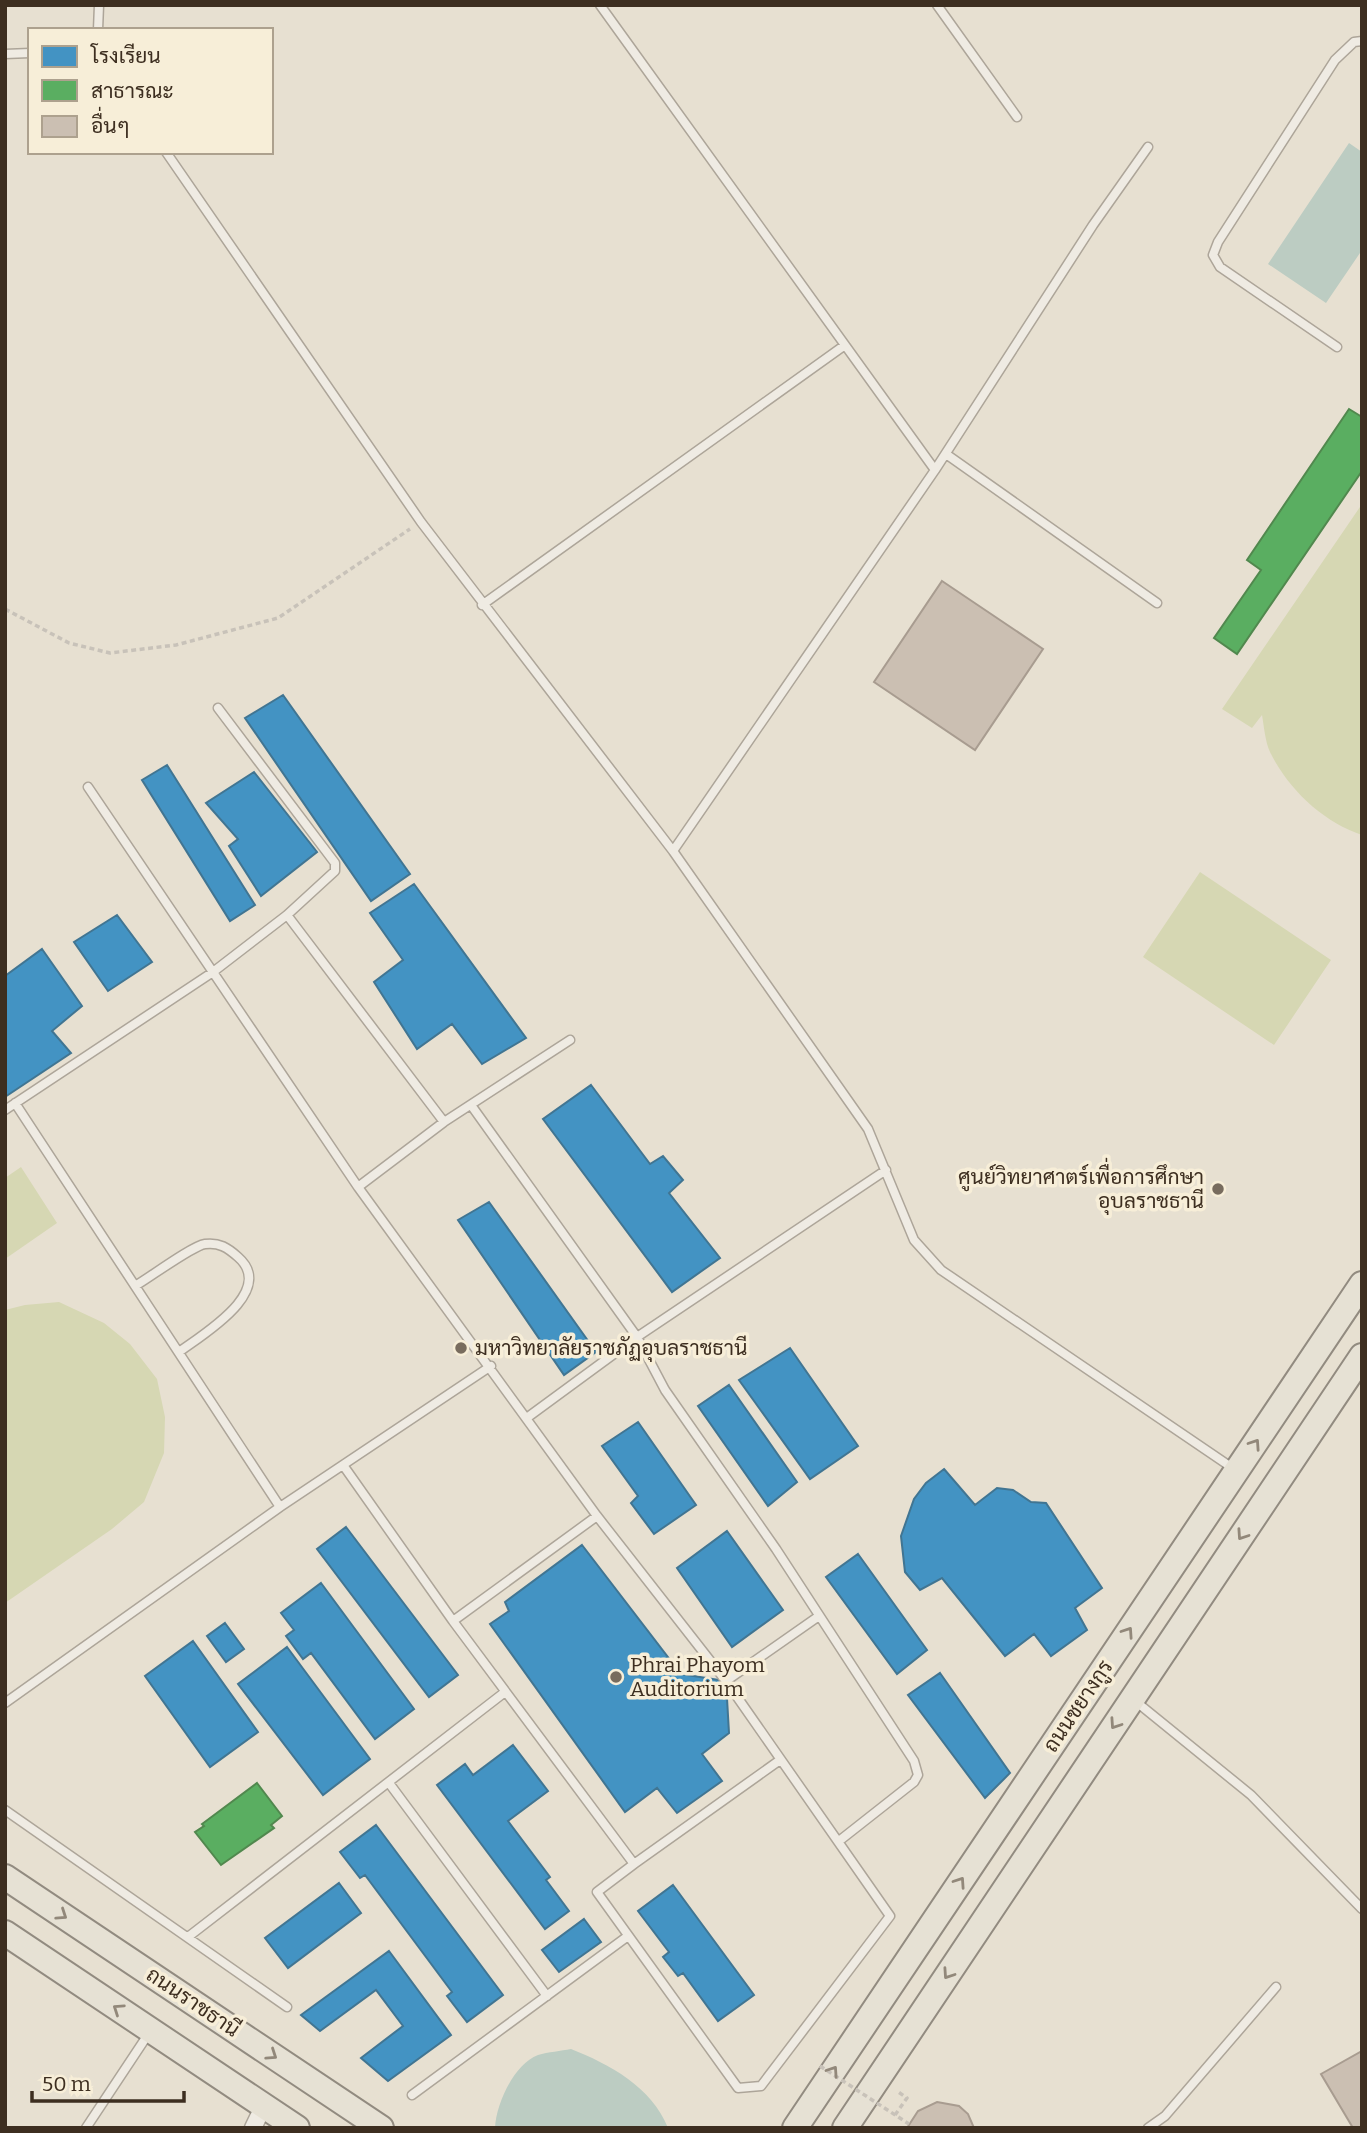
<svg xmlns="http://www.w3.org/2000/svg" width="1367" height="2133" font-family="Bitter,Sarabun,serif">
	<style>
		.green { fill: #d6d7b3 }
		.water { fill: #bcccc2 }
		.schools { fill: #4393c3; stroke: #417592; stroke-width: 2 }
		.public { fill: #5aae61; stroke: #51884e; stroke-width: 2 }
		.building { fill: #cbbfb2; stroke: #a89c90; stroke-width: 2 }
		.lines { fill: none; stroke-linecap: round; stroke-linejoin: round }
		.lane-casing { stroke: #ada599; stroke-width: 11 }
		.street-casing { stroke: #ada599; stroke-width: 19 }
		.primary-casing { stroke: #928b80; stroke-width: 28 }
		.path { stroke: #c8c2b9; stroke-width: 3.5; stroke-dasharray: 5 3.5; stroke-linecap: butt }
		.lane { stroke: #efebe3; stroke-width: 8 }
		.street { stroke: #efebe3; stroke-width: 16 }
		.primary { stroke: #e6e1d4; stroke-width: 24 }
		.path-bridge { stroke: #c8c2b9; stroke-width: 3.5; stroke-dasharray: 5 3.5; stroke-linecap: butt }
		.oneway { stroke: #92887a }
		.poi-dot { fill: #786c5e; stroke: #f7eed8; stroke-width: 2.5 }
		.labels { text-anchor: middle; stroke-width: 7; stroke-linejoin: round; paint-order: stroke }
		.poi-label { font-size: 21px; fill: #3d2e20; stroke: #f7eed8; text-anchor: start }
		.street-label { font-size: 21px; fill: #3d2e20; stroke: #f7eed8 }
	</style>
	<rect width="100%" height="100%" fill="#e7e0d1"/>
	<path class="green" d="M1362 504V835C1323 822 1288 789 1270 752 1265 741 1264 726 1262 715L1252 728 1222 709Z
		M1200 872 1331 960 1274 1045 1143 957Z
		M21 1167 57 1223 5 1259V1178Z
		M59 1302 104 1323 130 1344 157 1379 165 1417 164 1453 144 1502 112 1529 5 1603V1310L25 1305Z"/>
	<path class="water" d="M1349 143 1362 152V250L1326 303 1268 264Z
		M571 2049C609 2064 652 2087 668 2128H495C496 2104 514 2064 538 2055 548 2052 561 2051 571 2049Z"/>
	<path class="schools" d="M283 695 410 874 371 901 245 718Z
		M167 765 255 905 230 921 142 780Z
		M254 772 317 852 261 896 229 846 238 839 206 803Z
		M414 884 526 1038 482 1064 452 1024 417 1049 374 982 403 960 370 913Z
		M117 915 152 962 108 991 74 942Z
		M42 949 82 1006 52 1031 71 1053 5 1097V976Z
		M591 1085 650 1164 663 1156 683 1180 669 1193 720 1258 672 1292 543 1119Z
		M489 1202 596 1352 564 1375 458 1220Z
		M790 1348 858 1446 810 1479 739 1380Z
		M729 1385 797 1482 768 1506 698 1406Z
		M638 1422 696 1505 654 1534 631 1503 638 1496 602 1446Z
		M944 1469 975 1505 997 1488 1013 1490 1031 1502 1046 1503 1102 1588 1075 1608 1087 1630 1051 1656 1034 1634 1005 1656 942 1578 920 1590 905 1572 901 1536 914 1499 926 1483Z
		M346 1527 458 1675 429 1697 317 1549Z
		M727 1531 783 1610 732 1647 677 1568Z
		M582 1545 681 1674 726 1681 729 1733 702 1754 722 1781 677 1813 657 1788 625 1812 490 1624 509 1611 505 1602Z
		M858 1554 927 1650 897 1674 826 1577Z
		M321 1583 414 1709 375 1739 311 1653 303 1659 286 1636 294 1630 281 1613Z
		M225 1623 244 1649 226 1662 207 1636Z
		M193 1641 258 1732 210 1767 145 1676Z
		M287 1647 370 1759 323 1795 238 1684Z
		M940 1673 1010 1773 985 1798 908 1695Z
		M513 1745 548 1791 508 1821 550 1877 546 1880 569 1911 545 1929 437 1785 465 1764 473 1775Z
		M376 1825 503 1995 467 2022 447 1996 452 1992 365 1875 360 1878 340 1852Z
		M339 1883 361 1913 288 1968 265 1938Z
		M673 1885 754 1995 718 2021 683 1973 678 1976 663 1957 669 1952 638 1911Z
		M584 1919 601 1942 559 1972 542 1950Z
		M389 1951 451 2035 388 2081 361 2058 403 2026 376 1990 320 2031 301 2015Z"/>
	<path class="public" d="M1349 409 1362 417V471L1237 654 1214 638 1261 570 1247 560Z
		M257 1783 282 1816 271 1825 274 1828 221 1865 195 1832 204 1826 202 1824Z"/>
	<path class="building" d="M942 581 1043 649 975 750 874 682Z
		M1362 2051V2128H1353L1321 2074Z
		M937 2102 959 2106 968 2114 974 2128H907L918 2111Z"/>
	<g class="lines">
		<defs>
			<path id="lane" d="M600 5 935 470
				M937 5 1017 117
				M98 30 99 5
				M5 54 30 53
				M166 152 421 522 673 851 868 1129 914 1240 941 1270 1234 1469
				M1337 347 1220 267 1213 255 1218 242 1335 60 1354 42 1362 41
				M946 454 1157 603
				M482 605 845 345
				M218 708 335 863V871L287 915
				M88 787 358 1187 597 1516 726 1681 890 1916 761 2086 738 2088 597 1892 634 1864 453 1621 343 1465
				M673 851 935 470 1093 225 1148 147
				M15 1103 280 1507
				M471 1105 637 1337 665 1390 776 1549 914 1761 918 1775 914 1782 839 1841
				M5 1110 213 972 287 915 444 1122
				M358 1187 444 1122 570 1040
				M135 1286C149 1278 192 1246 205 1244 219 1242 228 1248 238 1257 277 1291 202 1335 179 1352
				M528 1417 637 1337 886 1170
				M453 1621 597 1516
				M726 1681 819 1616
				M1134 1700 1251 1795 1362 1909
				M5 1703 280 1507 491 1366
				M389 1783 547 1996
				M5 1810 287 2007
				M634 1864 780 1760
				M188 1937 505 1692
				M412 2095 628 1936
				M86 2128 149 2033
				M1148 2128 1165 2116 1276 1987"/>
			<path id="street" d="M253 2128 264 2105"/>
			<path id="primary" d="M5 1877 381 2128
				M5 1933 297 2128
				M795 2128 1362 1284
				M845 2128 1362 1356"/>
		</defs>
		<use href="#lane" class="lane-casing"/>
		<use href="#street" class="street-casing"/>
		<use href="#primary" class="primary-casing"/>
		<path class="path" d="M5 609 69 643 110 653 176 645 278 618 410 529
			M895 2115 907 2098 897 2091"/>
		<use href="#lane" class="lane"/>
		<use href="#street" class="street"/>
		<use href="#primary" class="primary"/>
		<path class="path-bridge" d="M820 2066 909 2124"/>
	</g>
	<defs><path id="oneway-chevron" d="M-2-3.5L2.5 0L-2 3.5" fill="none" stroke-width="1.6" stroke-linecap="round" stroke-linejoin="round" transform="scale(1.75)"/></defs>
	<g class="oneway">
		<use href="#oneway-chevron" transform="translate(1255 1444) rotate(-56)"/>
		<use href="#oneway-chevron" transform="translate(1242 1535) rotate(124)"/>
		<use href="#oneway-chevron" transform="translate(1128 1632) rotate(-56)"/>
		<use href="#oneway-chevron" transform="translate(1115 1724) rotate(124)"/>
		<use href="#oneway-chevron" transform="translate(960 1882) rotate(-56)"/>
		<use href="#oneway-chevron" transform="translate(62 1915) rotate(34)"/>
		<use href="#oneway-chevron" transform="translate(948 1974) rotate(124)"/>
		<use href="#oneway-chevron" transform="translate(118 2009) rotate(-146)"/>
		<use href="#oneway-chevron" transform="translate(272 2055) rotate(34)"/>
		<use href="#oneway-chevron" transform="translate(833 2071) rotate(-56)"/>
	</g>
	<g class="poi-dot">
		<circle cx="1218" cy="1189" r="7"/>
		<circle cx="461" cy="1348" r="7"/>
		<circle cx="616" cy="1677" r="7"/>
	</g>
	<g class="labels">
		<g class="poi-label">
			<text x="1204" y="1184" text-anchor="end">ศูนย์วิทยาศาตร์เพื่อการศึกษา<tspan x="1204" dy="24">อุบลราชธานี</tspan></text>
			<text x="475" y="1355">มหาวิทยาลัยราชภัฏอุบลราชธานี</text>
			<text x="630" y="1672">Phrai Phayom<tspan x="630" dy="24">Auditorium</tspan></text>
		</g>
		<g class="street-label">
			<text transform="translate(1078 1706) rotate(-56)" y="7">ถนนชยางกูร</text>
			<text transform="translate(193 2002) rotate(34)" y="7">ถนนราชธานี</text>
		</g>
	</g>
	<rect width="1367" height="2133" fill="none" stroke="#3d2e20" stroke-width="14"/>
	<rect x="28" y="28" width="245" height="126" fill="#f7eed8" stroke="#ada18e" stroke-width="2"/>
	<rect x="42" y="46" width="35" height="21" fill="#4393c3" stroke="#ada18e" stroke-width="2"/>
	<text x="91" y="63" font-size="21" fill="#3d2e20">โรงเรียน</text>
	<rect x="42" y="80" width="35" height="21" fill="#5aae61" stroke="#ada18e" stroke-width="2"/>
	<text x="91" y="98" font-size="21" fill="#3d2e20">สาธารณะ</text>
	<rect x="42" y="116" width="35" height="21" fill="#cbbfb2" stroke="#ada18e" stroke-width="2"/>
	<text x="91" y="133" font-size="21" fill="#3d2e20">อื่นๆ</text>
	<path d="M32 2091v10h152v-10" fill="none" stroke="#3d2e20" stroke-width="3.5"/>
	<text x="42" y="2091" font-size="21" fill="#3d2e20" stroke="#f7eed8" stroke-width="5" paint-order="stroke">50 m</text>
</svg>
